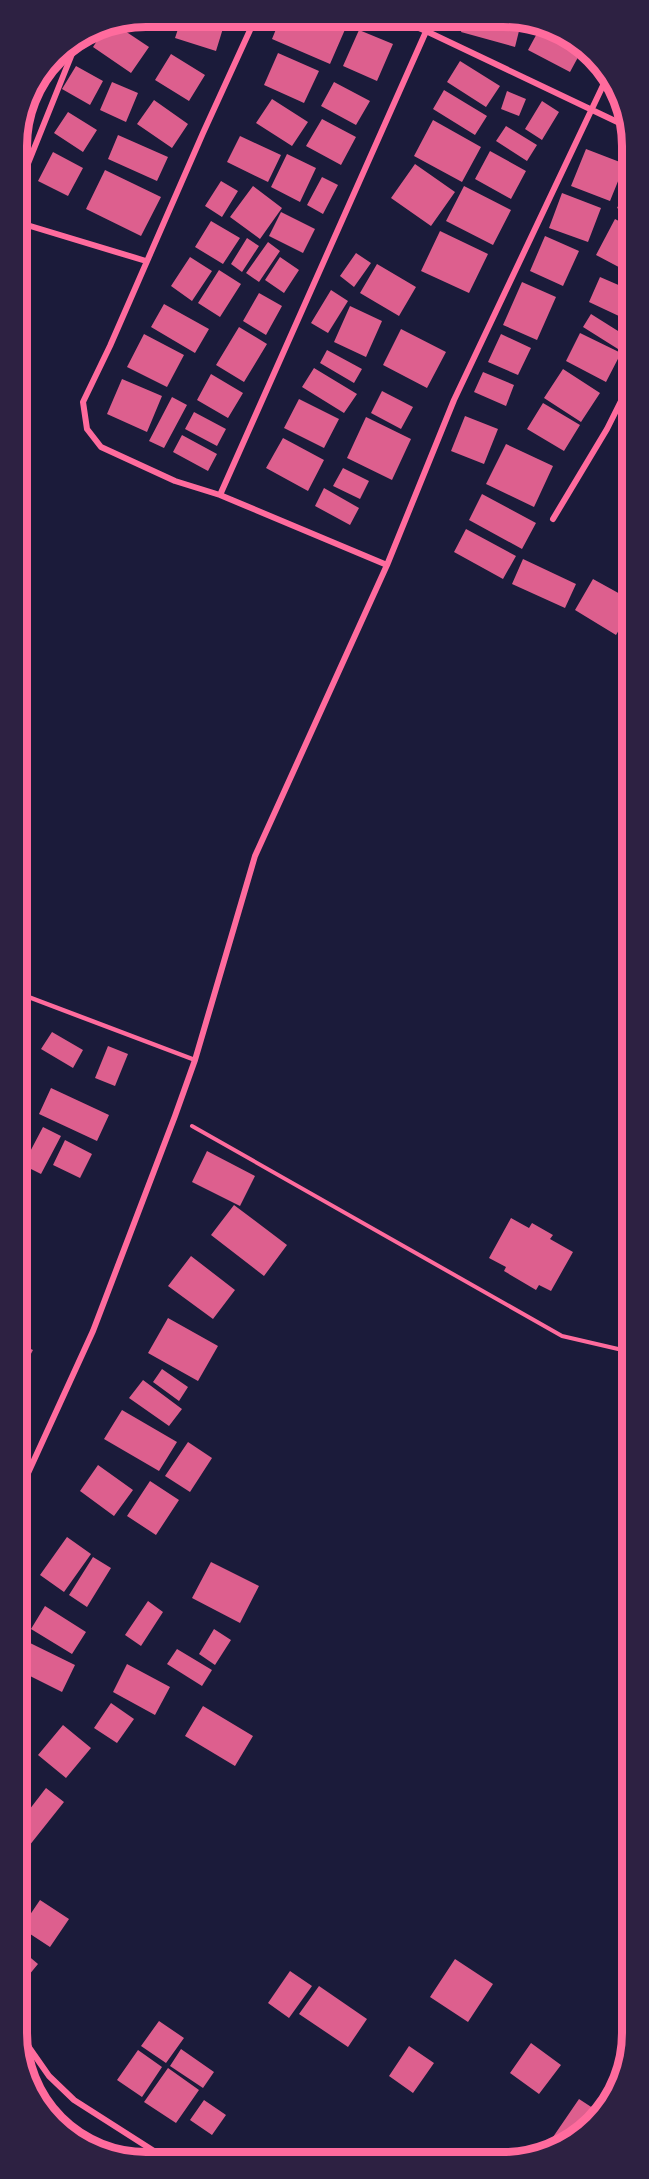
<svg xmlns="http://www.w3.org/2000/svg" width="649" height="2179" font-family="Quicksand,sans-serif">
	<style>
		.building { fill: #dd5f8e }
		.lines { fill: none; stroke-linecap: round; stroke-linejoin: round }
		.path { stroke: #ff6b9d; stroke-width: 4 }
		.service { stroke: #ff6b9d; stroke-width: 4.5 }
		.minor { stroke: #ff6b9d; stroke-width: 6 }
		.rim { fill: none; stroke: #ff6b9d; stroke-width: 8 }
	</style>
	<rect width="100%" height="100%" fill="#1b1b3a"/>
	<path class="building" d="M182 17H198L224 25 216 51 175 38Z
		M281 17 350 18 330 64 272 39Z
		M465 19H522L515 47 461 32Z
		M113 23 149 47 131 73 93 47 108 24Z
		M541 26 583 48 570 72 528 50Z
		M359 30 393 44 377 81 343 66Z
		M278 53 319 71 304 103 264 85Z
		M171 54 205 75 189 101 155 80Z
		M460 61 500 86 486 107 447 82Z
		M76 66 103 81 90 105 62 89Z
		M112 82 138 93 126 122 100 110Z
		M334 82 370 101 356 125 321 106Z
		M444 90 487 116 475 135 433 109Z
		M507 91 526 99 519 116 501 109Z
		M272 99 308 122 292 146 256 123Z
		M154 100 188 124 172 148 137 124Z
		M542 101 559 112 542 140 525 129Z
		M68 112 97 130 83 152 54 133Z
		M322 119 356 137 341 165 306 146Z
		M433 120 481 147 462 182 414 156Z
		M506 126 537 145 527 161 496 141Z
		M118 135 168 157 157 181 108 159Z
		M240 136 281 155 268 182 227 162Z
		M586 149 625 164 610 201 571 186Z
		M490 151 526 171 511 199 475 179Z
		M53 152 83 168 68 196 38 181Z
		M287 154 316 168 300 202 271 187Z
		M415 164 455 192 431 226 391 198Z
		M105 170 161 197 141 236 86 209Z
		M322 177 338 185 323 214 307 205Z
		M221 181 238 191 222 217 205 206Z
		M630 183V215L617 208Z
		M253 186 282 208 260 239 230 217Z
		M464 186 511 210 493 245 446 221Z
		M562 193 601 208 588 242 549 228Z
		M281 212 315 229 303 253 269 236Z
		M615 219 630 227V273L596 255Z
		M211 221 240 238 223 264 195 247Z
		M440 231 488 254 469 293 421 271Z
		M545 236 579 251 563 286 530 271Z
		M247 238 259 246 242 272 231 264Z
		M268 242 280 251 259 282 246 273Z
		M356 253 371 263 354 287 340 276Z
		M190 257 212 271 192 301 171 286Z
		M280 257 299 270 284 293 265 280Z
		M377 264 416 287 399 316 360 293Z
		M219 270 241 284 220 317 198 303Z
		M600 277 630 290V297L621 317 589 302Z
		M522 282 556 297 537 340 503 325Z
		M331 290 348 301 328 333 311 323Z
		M259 293 282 306 266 335 243 321Z
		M164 304 209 329 195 353 151 327Z
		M350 306 382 321 366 357 334 342Z
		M591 314 626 336 618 349 583 327Z
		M239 327 267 344 244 382 216 365Z
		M401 329 446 352 427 388 383 365Z
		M580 333 621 353 606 382 566 361Z
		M144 334 184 355 167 387 127 367Z
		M501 334 531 348 518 375 488 362Z
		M327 350 362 369 354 383 320 363Z
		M314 368 357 394 344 413 302 387Z
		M563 369 600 393 581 422 544 398Z
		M483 372 514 385 506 406 474 392Z
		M211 374 243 393 228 418 197 400Z
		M122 379 162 396 147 432 107 414Z
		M382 391 413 407 401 429 371 413Z
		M172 397 187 405 164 448 149 441Z
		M299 399 339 419 324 448 284 428Z
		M543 403 580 425 564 451 527 429Z
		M194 412 226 429 217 446 185 429Z
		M465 416 498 429 484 464 451 451Z
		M366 417 411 439 392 480 347 458Z
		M182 435 217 454 208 471 173 452Z
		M283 438 324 460 308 491 266 468Z
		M506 444 553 466 534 507 486 484Z
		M343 468 369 481 360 499 333 486Z
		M324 488 359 508 350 525 315 506Z
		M482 494 536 523 522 549 469 520Z
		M466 529 516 556 503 579 454 552Z
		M523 559 576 584 565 608 512 584Z
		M593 579 631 600V610L616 635 575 610Z
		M52 1032 83 1050 73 1068 41 1049Z
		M108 1046 128 1054 115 1086 95 1078Z
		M51 1088 109 1115 97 1141 39 1114Z
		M43 1127 61 1136 41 1174 23 1165Z
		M65 1140 92 1154 80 1178 53 1165Z
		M207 1151 255 1176 240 1206 192 1182Z
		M234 1205 287 1245 264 1276 211 1235Z
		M511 1218 529 1228 532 1223 553 1235 550 1239 573 1252 551 1291 539 1285 536 1290 504 1271 506 1267 489 1258Z
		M191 1256 235 1290 213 1319 168 1286Z
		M168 1318 218 1346 198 1381 148 1353Z
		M18 1343 33 1350 23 1369 18 1366Z
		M162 1369 188 1387 179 1401 153 1382Z
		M143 1380 182 1409 169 1426 129 1398Z
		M122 1410 177 1442 159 1471 104 1439Z
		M188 1442 212 1458 190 1492 165 1476Z
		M98 1465 133 1490 114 1516 80 1491Z
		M150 1481 179 1500 156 1535 127 1516Z
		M67 1537 91 1554 64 1592 40 1575Z
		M93 1557 111 1568 87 1607 69 1595Z
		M211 1562 259 1586 240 1623 192 1598Z
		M148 1601 163 1612 141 1646 125 1635Z
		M45 1606 86 1632 72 1654 31 1629Z
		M214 1629 231 1640 215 1665 199 1654Z
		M28 1642 75 1665 62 1692 18 1670V1659Z
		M177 1649 212 1670 202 1686 167 1664Z
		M127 1664 170 1687 155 1715 113 1692Z
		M111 1703 134 1719 117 1743 94 1728Z
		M203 1706 253 1736 235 1766 185 1736Z
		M63 1725 91 1748 66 1778 38 1755Z
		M46 1788 64 1802 29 1846 19 1838V1823Z
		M40 1900 69 1919 50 1947 21 1928Z
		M19 1948 38 1964 19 1987Z
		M455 1959 493 1984 468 2022 430 1997Z
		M290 1971 312 1986 289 2018 268 2003Z
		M319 1986 367 2019 348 2047 299 2014Z
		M159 2021 184 2038 166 2063 141 2046Z
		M531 2043 561 2065 539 2094 510 2073Z
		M409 2046 434 2063 413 2093 389 2076Z
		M181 2049 214 2072 203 2088 170 2066Z
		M138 2050 162 2067 142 2097 117 2080Z
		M168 2068 199 2090 176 2123 144 2102Z
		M579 2099 602 2114 600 2119 560 2142 553 2137Z
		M204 2100 226 2115 212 2135 190 2120Z
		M486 2148 503 2160H477Z"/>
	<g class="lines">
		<path class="path" d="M192 1126 562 1336 631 1352"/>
		<path class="service" d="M18 993 195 1060"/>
		<path class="minor" d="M256 17 203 133 110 346 83 402 87 429 101 447 175 481 220 495 387 565
			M395 18 426 31 630 128
			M17 191 78 39
			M17 222 146 261
			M220 495 432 18
			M553 519 607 429 630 383
			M18 1495 93 1331 175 1116 195 1060 255 856 387 565 454 400 607 77
			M19 2033 49 2076 74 2100 168 2160"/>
	</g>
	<path d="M0 0H649V2179H0ZM146 27H503A119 119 0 0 1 622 146V2033A119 119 0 0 1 503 2152H146A119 119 0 0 1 27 2033V146A119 119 0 0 1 146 27Z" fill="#2d2142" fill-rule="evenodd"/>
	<path class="rim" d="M146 27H503A119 119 0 0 1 622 146V2033A119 119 0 0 1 503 2152H146A119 119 0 0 1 27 2033V146A119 119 0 0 1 146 27Z"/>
</svg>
